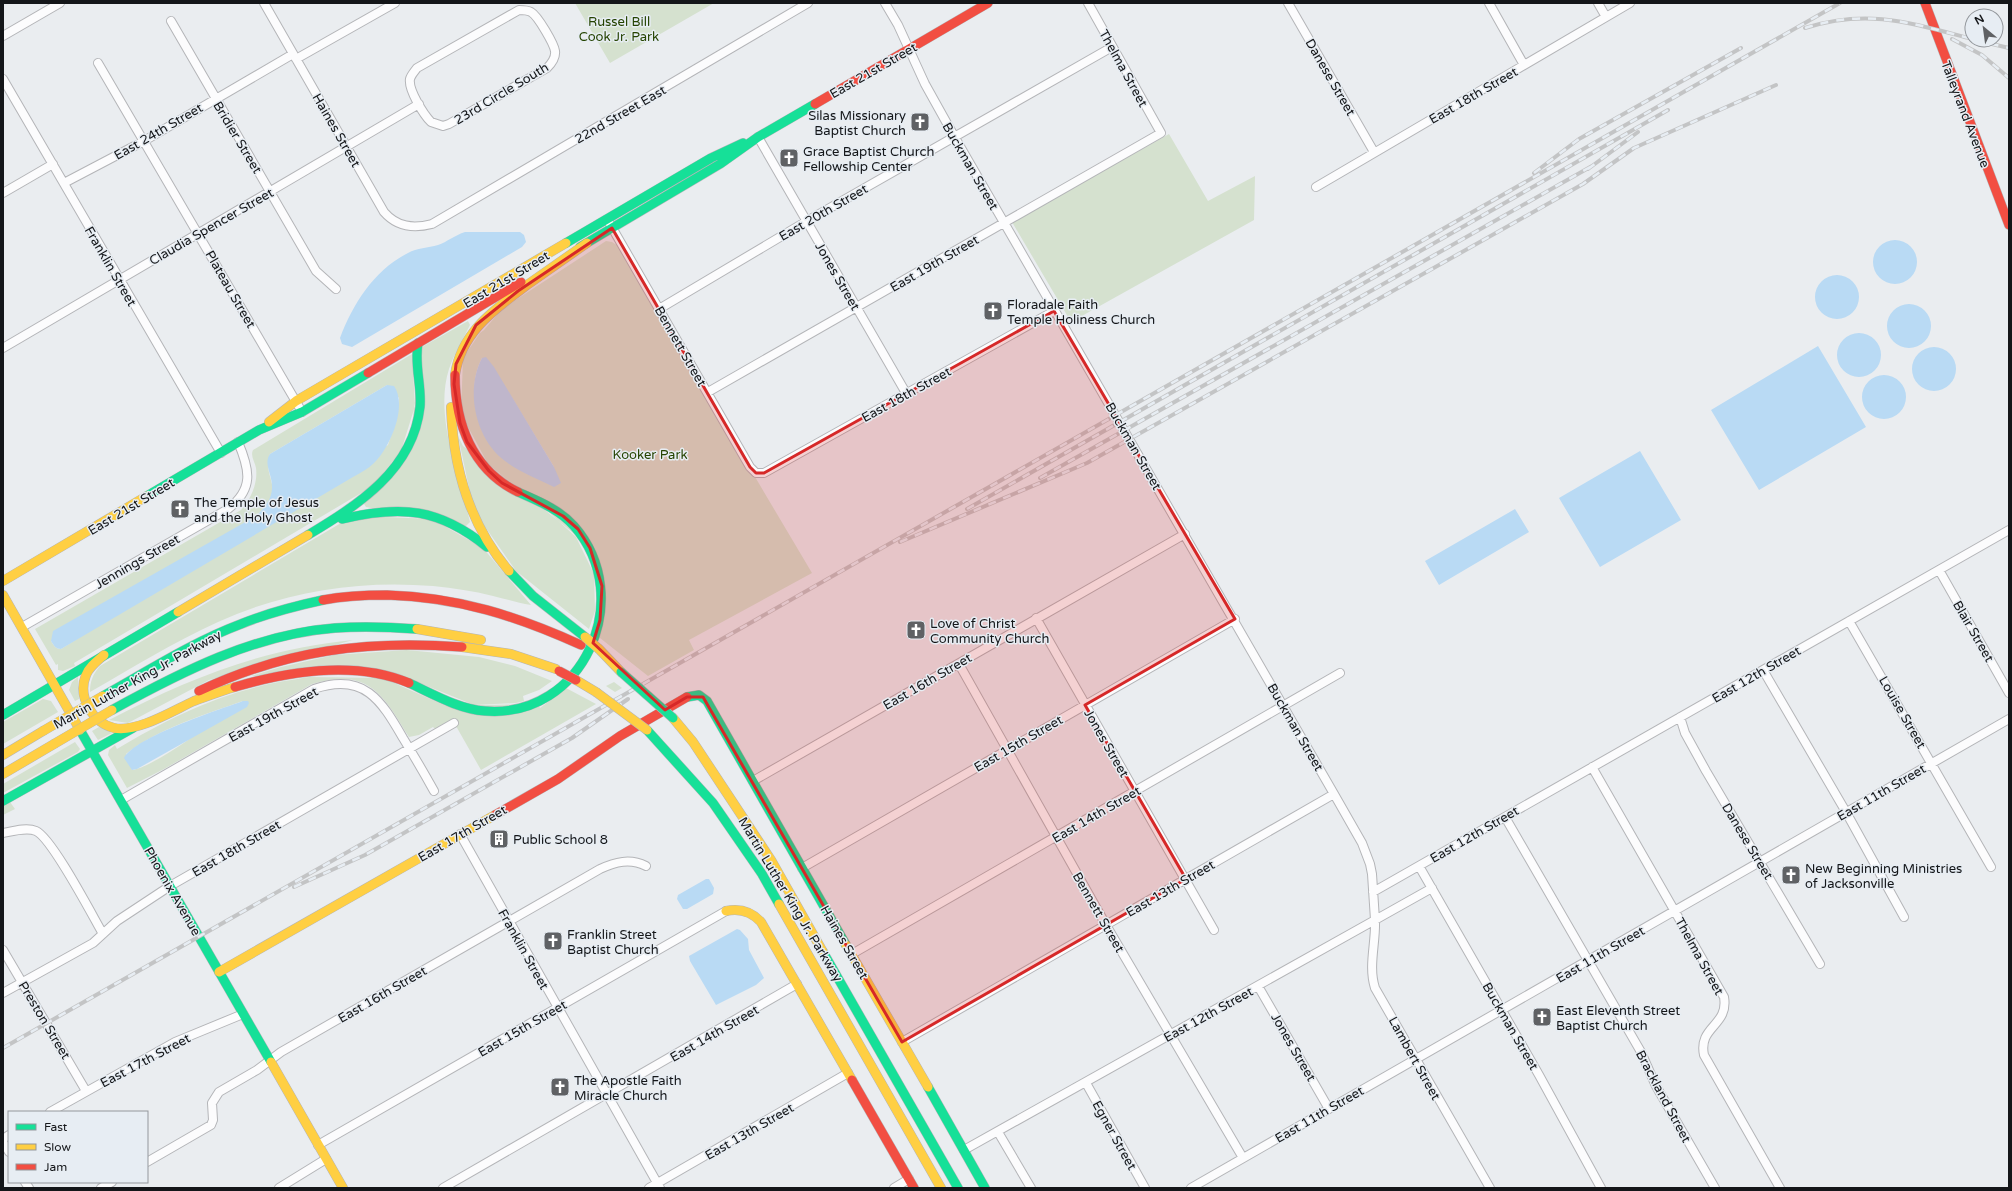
<svg xmlns="http://www.w3.org/2000/svg" width="2012" height="1191" font-family="'Varela Round',sans-serif">
	<style>
		.green { fill: #d5e1cf; fill-rule: evenodd }
		.water { fill: #b9daf4 }
		.lines { fill: none; stroke-linecap: round; stroke-linejoin: round }
		.street-casing { stroke: #b4b5b8; stroke-width: 10 }
		.fast-casing { stroke: #b4b5b8; stroke-width: 10 }
		.slow-casing { stroke: #b4b5b8; stroke-width: 10 }
		.jam-casing { stroke: #b4b5b8; stroke-width: 10 }
		.street { stroke: #fcfcfd; stroke-width: 8 }
		.fast { stroke: #16e098; stroke-width: 9 }
		.slow { stroke: #ffcf43; stroke-width: 9 }
		.jam { stroke: #f24e42; stroke-width: 9 }
		.rail-casing { stroke: #c3c4c5; stroke-width: 4 }
		.rail { stroke: #e7edf3; stroke-width: 2.5; stroke-dasharray: 8; stroke-linecap: butt }
		.fast-bridge-casing { stroke: #b4b5b8; stroke-width: 10; stroke-linecap: butt }
		.slow-bridge-casing { stroke: #b4b5b8; stroke-width: 10; stroke-linecap: butt }
		.jam-bridge-casing { stroke: #b4b5b8; stroke-width: 10; stroke-linecap: butt }
		.fast-bridge { stroke: #16e098; stroke-width: 9 }
		.slow-bridge { stroke: #ffcf43; stroke-width: 9 }
		.jam-bridge { stroke: #f24e42; stroke-width: 9 }
		.marked { fill: #d62828; fill-opacity: 0.2; stroke: #d62828; stroke-width: 3; stroke-linejoin: round }
		.labels { text-anchor: middle; stroke-width: 3; stroke-linejoin: round; paint-order: stroke }
		.park-label { font-size: 13px; fill: #254300; stroke: #e7edf3 }
		.street-label { font-size: 13px; fill: #141619; stroke: #e7edf3 }
		.poi-label { font-size: 13px; fill: #141619; stroke: #e7edf3; text-anchor: start }
	</style>
	<rect width="100%" height="100%" fill="#eaedf0"/>
	<path class="green" d="M575 3H714L610 63Z
		M1169 134 1208 201 1255 176 1254 220 1071 322 1012 222Z
		M606 241 612 242 618 246 812 573 689 640 694 650 648 676 600 638 593 549 488 464 461 414 463 358 480 333 484 330 502 309ZM482 358 511 396 554 467 483 433C475 407 469 383 482 358Z
		M468 321 470 325C463 339 454 354 449 369 434 415 459 477 470 522L466 526 366 507 364 504 408 456 422 347Z
		M412 354 415 406 401 451 373 486 74 663 75 666 63 671 58 670V664L56 665 35 629 241 510C251 499 258 483 256 468 255 462 250 456 253 450ZM387 385 399 398 397 417 388 445 61 649C56 649 54 646 51 641L256 516C289 487 261 480 270 454Z
		M458 436 463 446 543 507 576 537 594 574 595 611 589 629 516 571 474 511Z
		M363 516 432 519 483 548 531 605C518 603 506 599 493 596 473 591 454 588 433 586 359 580 286 591 218 622 174 642 132 668 90 692 90 681 93 674 100 666L341 523Z
		M353 640 209 680 128 723 109 720C190 678 262 649 353 640Z
		M407 650 479 657 515 666 552 681 539 690 523 696 524 701 516 703 474 705 395 673 251 676 281 667 334 655Z
		M78 677 79 699 75 701 69 690 72 682Z
		M309 677 383 678 446 706 538 704 540 708 566 688 596 704 481 770 452 719 435 729 433 727 419 735 409 737C383 695 369 667 312 684L164 769 127 788 108 755 109 750 115 745 117 749C160 723 208 699 257 687 274 682 292 680 309 677ZM243 701C219 717 156 767 132 770L126 754C159 728 204 715 243 701Z
		M614 682 622 688 615 692 606 686Z
		M43 699 51 701 58 712 3 744V722Z
		M99 727 112 733 98 740 92 731Z
		M75 742 80 749 78 752 3 793V784Z
		M10 802 15 809 3 815V806Z"/>
	<path class="water" d="M465 232H520L524 235 526 242 522 247 352 347 342 344 340 338C353 304 374 270 408 253 417 248 428 248 438 245 447 242 455 235 465 232Z
		M1873 262a22 22 0 1 1 44 0a22 22 0 1 1-44 0Z
		M1815 297a22 22 0 1 1 44 0a22 22 0 1 1-44 0Z
		M1887 326a22 22 0 1 1 44 0a22 22 0 1 1-44 0Z
		M1837 355a22 22 0 1 1 44 0a22 22 0 1 1-44 0Z
		M1818 346 1866 427 1759 490 1711 410Z
		M1912 369a22 22 0 1 1 44 0a22 22 0 1 1-44 0Z
		M486 357 494 367 554 467 561 483 554 487C538 479 519 472 505 461 475 439 465 390 482 358Z
		M1862 397a22 22 0 1 1 44 0a22 22 0 1 1-44 0Z
		M387 385 394 386C408 406 390 448 374 463 368 469 360 473 353 477L61 649C56 649 54 646 51 641L53 631 256 516C289 486 259 470 270 454Z
		M1640 451 1681 520 1600 567 1559 498Z
		M1515 509 1529 532 1439 585 1425 561Z
		M243 701H248L249 703 247 707 137 769 132 770 124 758C135 737 218 710 243 701Z
		M706 879H709L714 888 713 894 687 909H683L677 899 678 895Z
		M737 929 740 930 748 939 749 950 764 978 756 985 716 1005 690 961 689 956Z"/>
	<g class="lines">
		<defs>
			<path id="street" d="M264 3 384 212C397 227 413 229 432 224L808 3
				M885 3 898 25 925 84 954 136 1334 794 1362 843 1370 864 1372 874 1375 920 964 1150
				M1288 3 1374 152
				M1489 3 1524 65
				M1598 3 1606 17
				M519 10C524 10 527 10 531 12 538 16 554 44 555 51 556 58 552 63 547 68L449 124 443 126 431 122C424 115 408 90 410 79 411 75 414 72 417 68Z
				M171 21 316 271 336 289
				M3 36 60 3
				M296 59 395 3
				M98 63 302 412
				M3 79 221 453
				M758 137 906 393
				M64 183 144 141 293 54
				M1316 187 1630 3
				M3 193 53 164
				M610 224 750 467 756 473H764L1054 311
				M659 309 807 221 1112 47
				M3 348 419 104
				M708 392 1161 133 1088 3
				M1939 570 2009 693
				M1036 618 1214 930
				M1849 621 1991 867
				M22 627 228 509C254 489 250 470 238 442
				M959 664 1106 925 1243 1158
				M1763 670 1846 812 1904 917
				M1680 717 1685 733 1706 771 1820 964
				M1592 767 1724 997C1729 1026 1698 1026 1704 1055L1780 1188
				M753 781 1185 534
				M121 800 314 689C364 672 381 700 403 738 414 756 424 773 434 791
				M1505 817 1641 1052 1656 1086 1715 1188
				M3 833C13 831 27 827 36 831 52 838 92 915 103 934
				M460 834 660 1188
				M1419 866 1539 1075 1601 1188
				M802 868 1235 619
				M1432 888 1375 920C1376 943 1368 966 1375 988L1490 1188
				M1373 892 2009 530
				M3 950 86 1091
				M852 954 1340 673
				M1258 986 1329 1109
				M3 993 93 943 117 921 170 886 454 723
				M902 1042 1334 794
				M1086 1083 1145 1188
				M50 1112 175 1042 243 1014
				M998 1132 1031 1188
				M3 1139 9 1135
				M3 1142 9 1152
				M318 1145 726 911
				M147 1162 211 1125 213 1120 212 1103 219 1092 257 1070 281 1052 600 869C615 862 630 858 646 866
				M25 1182 29 1188
				M101 1188 112 1182
				M279 1188 326 1159
				M443 1188 797 984
				M649 1188 848 1073
				M894 1188 909 1179
				M1191 1188 2009 719"/>
			<path id="fast" d="M566 243 711 158 743 143
				M580 247 720 164 758 137 815 104
				M147 496 259 430 302 412 368 373
				M342 519C401 505 439 508 487 547
				M308 535C358 505 413 470 420 407 422 386 414 365 418 343
				M509 571 533 596 585 637
				M409 683C433 694 458 709 485 711 583 719 637 598 574 526 559 509 538 501 518 492
				M103 696C148 671 193 642 241 624 268 613 295 606 323 600
				M687 697 699 695 707 701 846 945
				M112 710C181 672 255 634 335 628 363 626 390 627 417 629
				M3 715 178 612
				M80 730 271 1062
				M647 730 713 803 762 874 779 904
				M3 801 133 728
				M823 952 958 1188
				M928 1087 985 1188"/>
			<path id="slow" d="M455 375C461 332 495 309 527 285 547 271 567 257 587 243
				M451 407C453 467 469 524 509 571
				M269 422 296 401 566 243
				M3 581 147 496
				M3 595 80 730
				M178 612 308 535
				M417 629 481 640
				M462 647 511 654 556 669
				M599 649 621 672
				M104 655C97 661 89 667 86 675 77 697 93 723 114 728 137 733 174 710 194 701 208 696 221 691 235 687
				M576 680 596 692
				M673 718 693 742 771 860 823 952
				M3 755 43 731
				M3 774 54 744
				M779 904 941 1188
				M726 911C740 908 751 911 761 922L852 1080
				M846 945 928 1087
				M219 972 495 815
				M271 1062 343 1188"/>
			<path id="jam" d="M1925 3 2009 225
				M815 104 988 3
				M368 373 521 282
				M455 375C455 423 472 470 518 492
				M323 600C344 596 366 595 387 595 458 597 517 616 581 645
				M235 687C289 671 355 660 409 683
				M199 691C286 650 367 640 462 647
				M495 815 558 779 620 736 687 697
				M852 1080 914 1188"/>
		</defs>
		<use href="#street" class="street-casing"/>
		<use href="#fast" class="fast-casing"/>
		<use href="#slow" class="slow-casing"/>
		<use href="#jam" class="jam-casing"/>
		<use href="#street" class="street"/>
		<use href="#fast" class="fast"/>
		<use href="#slow" class="slow"/>
		<use href="#jam" class="jam"/>
		<defs>
			<path id="rail" d="M1805 28C1868 8 1911 23 1972 39
				M1952 39 1982 55 2009 78
				M1975 40 2009 48
				M1588 169 1638 132
				M1534 173 1579 139 1741 48
				M1040 478 1592 166
				M967 509 1668 110
				M900 542 1087 463 1583 184 1634 148 1776 85
				M294 887 365 855 572 738 628 699
				M3 1048 1840 3"/>
		</defs>
		<use href="#rail" class="rail-casing"/>
		<use href="#rail" class="rail"/>
		<defs>
			<path id="fast-bridge" d="M621 672 673 718"/>
			<path id="slow-bridge" d="M585 637 599 649
				M596 692 647 730
				M43 731 103 696
				M54 744 112 710"/>
			<path id="jam-bridge" d="M559 671 576 680"/>
		</defs>
		<use href="#fast-bridge" class="fast-bridge-casing"/>
		<use href="#slow-bridge" class="slow-bridge-casing"/>
		<use href="#jam-bridge" class="jam-bridge-casing"/>
		<use href="#fast-bridge" class="fast-bridge"/>
		<use href="#slow-bridge" class="slow-bridge"/>
		<use href="#jam-bridge" class="jam-bridge"/>
	</g>
	<path class="marked" d="M612 228 750 467 756 473H764L1054 311 1235 619 1085 705 1186 879 902 1042 703 697H687L665 710 593 643 600 620 602 586 590 548 578 529 563 516 502 483 489 471 467 442 460 423 454 384 456 364 476 325 518 291Z"/>
	<defs>
		<symbol id="church-square" viewBox="-11 -11 22 22"><rect x="-9" y="-9" width="18" height="18" rx="4" fill="#5f6164" stroke="#e7edf3"/><path d="M-1.2-6h2.4v3.5h3.3v2.4h-3.3V6h-2.4V-.1h-3.3v-2.4h3.3Z" fill="#fff"/></symbol>
		<symbol id="building-square" viewBox="-11 -11 22 22"><rect x="-9" y="-9" width="18" height="18" rx="4" fill="#5f6164" stroke="#e7edf3"/><path d="M-4-6H4V6H1V3H-1V6H-4ZM-2.5-4.3h1.7v1.8h-1.7ZM.8-4.3h1.7v1.8H.8ZM-2.5-1h1.7V.8h-1.7ZM.8-1h1.7V.8H.8Z" fill="#fff"/></symbol>
	</defs>
	<g fill-rule="evenodd">
		<use href="#church-square" x="909" y="111" width="22" height="22"/>
		<use href="#church-square" x="778" y="147" width="22" height="22"/>
		<use href="#church-square" x="982" y="300" width="22" height="22"/>
		<use href="#church-square" x="169" y="498" width="22" height="22"/>
		<use href="#church-square" x="905" y="619" width="22" height="22"/>
		<use href="#building-square" x="488" y="828" width="22" height="22"/>
		<use href="#church-square" x="1780" y="864" width="22" height="22"/>
		<use href="#church-square" x="542" y="930" width="22" height="22"/>
		<use href="#church-square" x="1531" y="1006" width="22" height="22"/>
		<use href="#church-square" x="549" y="1076" width="22" height="22"/>
	</g>
	<g class="labels">
		<g class="park-label">
			<text x="619" y="26">Russel Bill<tspan x="619" dy="15">Cook Jr. Park</tspan></text>
			<text x="650" y="459">Kooker Park</text>
		</g>
		<g class="street-label">
			<text transform="translate(1124 68) rotate(61)" y="5">Thelma Street</text>
			<text transform="translate(873 70) rotate(-30)" y="5">East 21st Street</text>
			<text transform="translate(1331 77) rotate(60)" y="5">Danese Street</text>
			<text transform="translate(501 93) rotate(-31)" y="5">23rd Circle South</text>
			<text transform="translate(1473 95) rotate(-30)" y="5">East 18th Street</text>
			<text transform="translate(620 114) rotate(-30)" y="5">22nd Street East</text>
			<text transform="translate(1966 114) rotate(69)" y="5">Talleyrand Avenue</text>
			<text transform="translate(337 130) rotate(60)" y="5">Haines Street</text>
			<text transform="translate(158 131) rotate(-30)" y="5">East 24th Street</text>
			<text transform="translate(238 137) rotate(59)" y="5">Bridier Street</text>
			<text transform="translate(971 166) rotate(60)" y="5">Buckman Street</text>
			<text transform="translate(823 212) rotate(-30)" y="5">East 20th Street</text>
			<text transform="translate(211 226) rotate(-30)" y="5">Claudia Spencer Street</text>
			<text transform="translate(934 263) rotate(-30)" y="5">East 19th Street</text>
			<text transform="translate(111 266) rotate(60)" y="5">Franklin Street</text>
			<text transform="translate(838 276) rotate(60)" y="5">Jones Street</text>
			<text transform="translate(506 279) rotate(-31)" y="5">East 21st Street</text>
			<text transform="translate(231 289) rotate(60)" y="5">Plateau Street</text>
			<text transform="translate(681 346) rotate(60)" y="5">Bennett Street</text>
			<text transform="translate(906 394) rotate(-29)" y="5">East 18th Street</text>
			<text transform="translate(1134 446) rotate(60)" y="5">Buckman Street</text>
			<text transform="translate(131 506) rotate(-31)" y="5">East 21st Street</text>
			<text transform="translate(137 561) rotate(-30)" y="5">Jennings Street</text>
			<text transform="translate(1974 631) rotate(60)" y="5">Blair Street</text>
			<text transform="translate(1756 674) rotate(-30)" y="5">East 12th Street</text>
			<text transform="translate(137 679) rotate(-29)" y="5">Martin Luther King Jr. Parkway</text>
			<text transform="translate(927 681) rotate(-30)" y="5">East 16th Street</text>
			<text transform="translate(1903 712) rotate(60)" y="5">Louise Street</text>
			<text transform="translate(273 714) rotate(-29)" y="5">East 19th Street</text>
			<text transform="translate(1296 727) rotate(60)" y="5">Buckman Street</text>
			<text transform="translate(1018 743) rotate(-30)" y="5">East 15th Street</text>
			<text transform="translate(1107 743) rotate(60)" y="5">Jones Street</text>
			<text transform="translate(1881 792) rotate(-30)" y="5">East 11th Street</text>
			<text transform="translate(1096 814) rotate(-30)" y="5">East 14th Street</text>
			<text transform="translate(462 833) rotate(-30)" y="5">East 17th Street</text>
			<text transform="translate(1474 834) rotate(-30)" y="5">East 12th Street</text>
			<text transform="translate(1748 841) rotate(59)" y="5">Danese Street</text>
			<text transform="translate(236 848) rotate(-30)" y="5">East 18th Street</text>
			<text transform="translate(1170 888) rotate(-30)" y="5">East 13th Street</text>
			<text transform="translate(173 891) rotate(60)" y="5">Phoenix Avenue</text>
			<text transform="translate(791 899) rotate(59)" y="5">Martin Luther King Jr. Parkway</text>
			<text transform="translate(1099 912) rotate(60)" y="5">Bennett Street</text>
			<text transform="translate(845 942) rotate(60)" y="5">Haines Street</text>
			<text transform="translate(524 949) rotate(61)" y="5">Franklin Street</text>
			<text transform="translate(1600 954) rotate(-30)" y="5">East 11th Street</text>
			<text transform="translate(1700 956) rotate(61)" y="5">Thelma Street</text>
			<text transform="translate(382 994) rotate(-30)" y="5">East 16th Street</text>
			<text transform="translate(1208 1014) rotate(-29)" y="5">East 12th Street</text>
			<text transform="translate(45 1020) rotate(59)" y="5">Preston Street</text>
			<text transform="translate(1511 1026) rotate(60)" y="5">Buckman Street</text>
			<text transform="translate(522 1028) rotate(-30)" y="5">East 15th Street</text>
			<text transform="translate(714 1033) rotate(-30)" y="5">East 14th Street</text>
			<text transform="translate(1294 1047) rotate(60)" y="5">Jones Street</text>
			<text transform="translate(1415 1058) rotate(61)" y="5">Lambert Street</text>
			<text transform="translate(145 1060) rotate(-28)" y="5">East 17th Street</text>
			<text transform="translate(1664 1096) rotate(62)" y="5">Brackland Street</text>
			<text transform="translate(1319 1114) rotate(-30)" y="5">East 11th Street</text>
			<text transform="translate(749 1131) rotate(-30)" y="5">East 13th Street</text>
			<text transform="translate(1115 1135) rotate(61)" y="5">Egner Street</text>
		</g>
		<g class="poi-label">
			<text x="906" y="120" text-anchor="end">Silas Missionary<tspan x="906" dy="15">Baptist Church</tspan></text>
			<text x="803" y="156">Grace Baptist Church<tspan x="803" dy="15">Fellowship Center</tspan></text>
			<text x="1007" y="309">Floradale Faith<tspan x="1007" dy="15">Temple Holiness Church</tspan></text>
			<text x="194" y="507">The Temple of Jesus<tspan x="194" dy="15">and the Holy Ghost</tspan></text>
			<text x="930" y="628">Love of Christ<tspan x="930" dy="15">Community Church</tspan></text>
			<text x="513" y="844">Public School 8</text>
			<text x="1805" y="873">New Beginning Ministries<tspan x="1805" dy="15">of Jacksonville</tspan></text>
			<text x="567" y="939">Franklin Street<tspan x="567" dy="15">Baptist Church</tspan></text>
			<text x="1556" y="1015">East Eleventh Street<tspan x="1556" dy="15">Baptist Church</tspan></text>
			<text x="574" y="1085">The Apostle Faith<tspan x="574" dy="15">Miracle Church</tspan></text>
		</g>
	</g>
	<rect width="2012" height="1191" fill="none" stroke="#141619" stroke-width="8"/>
	<rect x="8" y="1111" width="140" height="72" fill="#e7edf3" stroke="#93979c"/>
	<rect x="16" y="1124" width="20" height="6" fill="#16e098" stroke="#93979c"/>
	<text x="44" y="1131" font-size="12" fill="#141619">Fast</text>
	<rect x="16" y="1144" width="20" height="6" fill="#ffcf43" stroke="#93979c"/>
	<text x="44" y="1151" font-size="12" fill="#141619">Slow</text>
	<rect x="16" y="1164" width="20" height="6" fill="#f24e42" stroke="#93979c"/>
	<text x="44" y="1171" font-size="12" fill="#141619">Jam</text>
	<g transform="translate(1984 28) rotate(331)"><circle r="19" fill="#e7edf3" stroke="#93979c"/>
	<path d="M0-3L7 15L0 10L-7 15Z" fill="#5f6164"/>
	<text y="-6" font-size="11" font-weight="bold" text-anchor="middle" fill="#141619">N</text>
	</g>
</svg>
